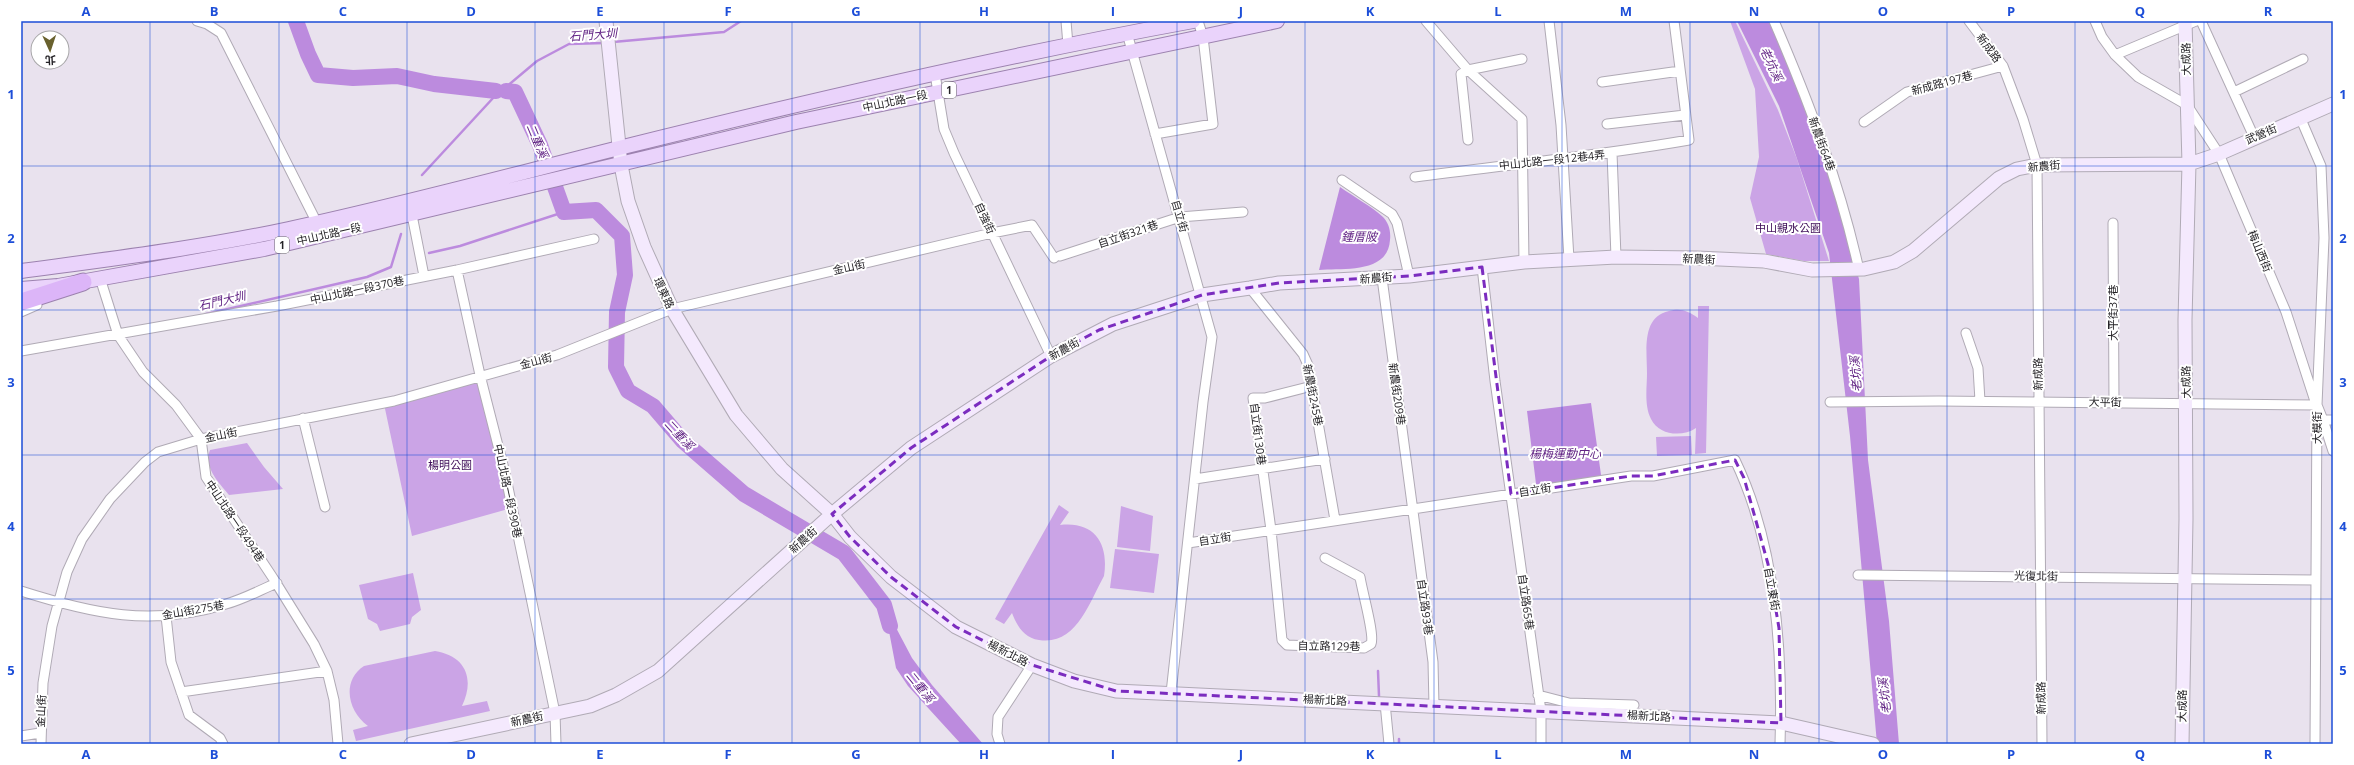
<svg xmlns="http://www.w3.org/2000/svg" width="2354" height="765" font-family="'Open Sans','Noto Sans TC',sans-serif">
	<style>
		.green { fill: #cba4e6 }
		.water { fill: #bc8bde }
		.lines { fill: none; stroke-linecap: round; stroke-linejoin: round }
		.stream { stroke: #bc8bde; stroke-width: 2.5 }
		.river { stroke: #bc8bde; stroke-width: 16 }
		.street-casing { stroke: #b0aab5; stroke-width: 11 }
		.secondary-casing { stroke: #b0aab5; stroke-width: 15 }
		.primary-casing { stroke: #9c82af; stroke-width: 16 }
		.highway-casing { stroke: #9c82af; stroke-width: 19 }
		.street { stroke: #fff; stroke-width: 9 }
		.secondary { stroke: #f4e9fd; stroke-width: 13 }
		.primary { stroke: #ead3fb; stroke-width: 14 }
		.highway { stroke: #dcb5f8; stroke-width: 17 }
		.marked { fill: none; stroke: #7b2cbf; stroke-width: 3; stroke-dasharray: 8 5; stroke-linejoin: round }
		.grid { fill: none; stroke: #1d4ed8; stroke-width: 1; stroke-opacity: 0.55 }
		.labels { text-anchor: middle; stroke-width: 4; stroke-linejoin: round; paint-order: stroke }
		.shield { fill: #fff; stroke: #666568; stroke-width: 1 }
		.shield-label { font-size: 10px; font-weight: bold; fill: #252327 }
		.street-label { font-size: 11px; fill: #252327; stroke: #fff }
		.park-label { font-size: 11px; fill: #3e0d58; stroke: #fff }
		.water-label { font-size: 12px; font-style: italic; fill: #612384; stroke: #fff }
		.neatline { fill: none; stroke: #1d4ed8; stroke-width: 1.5 }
		.grid-label { font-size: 13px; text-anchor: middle; font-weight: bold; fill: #1d4ed8 }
	</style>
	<rect width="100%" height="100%" fill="#e9e2ee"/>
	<path class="green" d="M1730 21H1735L1778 110 1797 159 1829 261H1804L1766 254 1750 198 1759 157 1755 89Z
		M1698 306H1709L1706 453 1695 454 1696 428C1683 437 1659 436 1651 419 1644 405 1647 388 1647 373 1647 351 1641 317 1669 311 1681 308 1688 311 1698 318Z
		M480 375 512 508 412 536 384 404Z
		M1691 436 1692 455 1657 456 1656 437Z
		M247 443 264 467 283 489 229 495C219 483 203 467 210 450Z
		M1059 505 1069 512 1060 525C1095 521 1109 544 1104 576 1089 603 1076 646 1039 640 1024 638 1017 626 1012 613L1004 624 995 619Z
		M1121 506 1153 516 1150 551 1117 547Z
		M1115 549 1159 554 1154 593 1110 588Z
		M413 573 421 610 412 617 410 624 380 631 377 624 368 619 359 585Z
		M435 651C466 656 475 679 462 706L487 701 490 711 356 741 353 730 368 726C348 712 341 681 364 666Z"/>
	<path class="water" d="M1737 21H1770L1794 77 1825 159 1859 279 1868 460 1889 621 1899 744H1877L1850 436 1829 253 1779 106Z
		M1340 187C1354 197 1371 206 1383 217 1389 223 1391 232 1390 240 1388 274 1343 268 1319 270Z
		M1591 403 1602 482 1537 492 1527 411Z
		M884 605 912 658 932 685 983 744H961L908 686 896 668Z"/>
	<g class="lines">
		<path class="stream" d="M613 42 724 32 741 21
			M422 175 494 97 537 61 569 44 604 43
			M429 253 460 246 564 212
			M206 314 367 277 391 267 401 234
			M1378 671 1379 696
			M1399 744V739"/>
		<path class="river" d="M296 21 308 54 318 75 353 78 397 76 434 84 496 91
			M506 91 515 92 540 145 564 212 596 210 622 236 625 275 617 312 616 367 628 391 653 406 683 441 744 494 844 553 884 605 890 626"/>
		<defs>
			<path id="street" d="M197 21 207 24 221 33 319 227
				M1066 21 1068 45
				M1426 21 1468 70 1522 119 1524 262
				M1549 21 1561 125 1569 259
				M1774 21C1809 102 1840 184 1859 270
				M1969 21 2003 66 2023 119 2037 165 2042 744
				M2095 21 2102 37 2115 55 2138 77 2187 105 2219 154 2286 312 2314 398
				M2201 21 2254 137
				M1127 33 1212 337 1203 402 1171 693
				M2115 55 2196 21
				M935 74 944 129 954 153 1051 356
				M1602 82 1680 71
				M2234 92 2303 59
				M2300 117 2321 166 2324 238 2317 405 2315 744
				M1864 122 1907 92 2003 66
				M1607 124 1685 115
				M1155 134 1213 124 1203 37 1198 21
				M1468 140 1461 74 1468 70 1522 59
				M1612 153 1616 257
				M1415 177C1506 165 1598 156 1689 140L1674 21
				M1342 180 1392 214 1397 223 1409 276
				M412 215 424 276
				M2113 223 2114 403
				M1060 256 1180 217 1243 212
				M1482 267 1495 381 1541 711V744
				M457 270 480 375 505 473 555 713 556 744
				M100 278 118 335 143 372 176 405 201 439 206 477 273 578 314 644 327 671 334 700 338 744
				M1382 278 1433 662 1434 706
				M1250 288 1303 354 1308 365 1335 520
				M21 312 37 305
				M1966 333 1978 368 1980 401
				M21 351 277 306 457 270 594 239
				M1312 386 1265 398H1253L1271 530 1282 640 1287 645 1364 648 1371 644C1375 635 1362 591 1360 577L1325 558
				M1830 402 1939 401 2317 405 2323 420H2333
				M303 418 325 507
				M2323 420 2333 451
				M1195 479 1325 459
				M1188 543 1631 476H1653L1735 460C1776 545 1783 651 1780 744
				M1858 575 2316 580
				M21 591C93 614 152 627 226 604 244 599 260 590 277 583
				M166 616 171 662 189 715 220 738 223 744
				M181 692 327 671
				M1538 695 1569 703 1634 705
				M1385 703 1389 744
				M21 736 40 733
				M41 744 43 683 52 626 67 572 82 539 110 499 145 462 158 452 201 439 394 401 557 355 672 309 992 233 1032 225 1054 258
				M1000 744 997 734 998 717 1032 665"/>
			<path id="secondary" d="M606 21 621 165 628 201 644 247 672 309 736 415 782 469 832 514 850 537 891 577 956 627 1032 665 1074 681 1116 691 1781 723 1873 744
				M411 744 590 706 616 695 658 671 832 514 911 448 1051 356 1113 324 1202 295 1250 288 1279 283 1409 276 1524 262 1616 257 1697 258 1764 261 1812 270 1864 269 1894 262 1913 251 1999 178 2017 169 2037 165 2189 164 2219 154 2333 104
				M2182 744 2186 519 2185 320 2189 164 2185 21"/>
			<path id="primary" d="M21 271C110 259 201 248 289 229 401 205 511 175 623 147 812 100 1002 56 1193 21
				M21 289 58 286 264 249 796 122 1277 21"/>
			<path id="highway" d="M21 302 83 282"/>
		</defs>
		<use href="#street" class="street-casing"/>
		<use href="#secondary" class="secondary-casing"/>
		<use href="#primary" class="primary-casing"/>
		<use href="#highway" class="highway-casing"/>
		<use href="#street" class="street"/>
		<use href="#secondary" class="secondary"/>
		<use href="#primary" class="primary"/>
		<use href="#highway" class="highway"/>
	</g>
	<path class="marked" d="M1482 267 1511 494 1631 476H1653L1735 460 1744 478 1768 564 1779 628 1781 723 1116 691 1032 665 956 627 891 577 850 537 832 514 911 448 1051 356 1099 330 1202 295 1279 283 1409 276Z"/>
	<path class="grid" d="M150 21V744M279 21V744M407 21V744M535 21V744M664 21V744M792 21V744M920 21V744M1049 21V744M1177 21V744M1305 21V744M1434 21V744M1562 21V744M1690 21V744M1819 21V744M1947 21V744M2075 21V744M2204 21V744M21 166H2333M21 310H2333M21 455H2333M21 599H2333"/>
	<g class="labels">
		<g class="shield">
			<rect x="942" y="82" width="14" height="16" rx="3"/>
			<rect x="275" y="237" width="14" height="16" rx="3"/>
		</g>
		<g class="shield-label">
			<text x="949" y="94">1</text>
			<text x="282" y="249">1</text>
		</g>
		<g class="street-label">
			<text transform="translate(1989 48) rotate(53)" y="4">新成路</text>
			<text transform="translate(2186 59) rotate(-91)" y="4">大成路</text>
			<text transform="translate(1942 83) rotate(-15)" y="4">新成路197巷</text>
			<text transform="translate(895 101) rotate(-12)" y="4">中山北路一段</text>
			<text transform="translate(2261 134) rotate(-24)" y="4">武營街</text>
			<text transform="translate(1822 144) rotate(70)" y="4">新農街64巷</text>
			<text transform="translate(1552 160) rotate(-6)" y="4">中山北路一段12巷4弄</text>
			<text transform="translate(2044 166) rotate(-5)" y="4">新農街</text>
			<text transform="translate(1180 216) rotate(74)" y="4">自立街</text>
			<text transform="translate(985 218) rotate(65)" y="4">自強街</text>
			<text transform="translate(329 234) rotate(-13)" y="4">中山北路一段</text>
			<text transform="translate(1128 234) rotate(-19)" y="4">自立街321巷</text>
			<text transform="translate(2260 251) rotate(67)" y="4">梅山西街</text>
			<text transform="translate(1699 259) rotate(2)" y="4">新農街</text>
			<text transform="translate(849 267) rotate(-13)" y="4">金山街</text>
			<text transform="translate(1376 278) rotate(-4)" y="4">新農街</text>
			<text transform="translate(357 290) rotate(-12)" y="4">中山北路一段370巷</text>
			<text transform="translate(664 293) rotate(65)" y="4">環東路</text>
			<text transform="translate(2113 313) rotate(-90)" y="4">大平街37巷</text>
			<text transform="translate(1064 349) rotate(-29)" y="4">新農街</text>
			<text transform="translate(536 361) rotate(-15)" y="4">金山街</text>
			<text transform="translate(2038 374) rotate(-91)" y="4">新成路</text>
			<text transform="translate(2186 382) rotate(-91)" y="4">大成路</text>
			<text transform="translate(1397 394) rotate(82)" y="4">新農街209巷</text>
			<text transform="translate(1313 395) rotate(79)" y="4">新農街245巷</text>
			<text transform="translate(2105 402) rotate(1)" y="4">大平街</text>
			<text transform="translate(2317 428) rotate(-90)" y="4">大模街</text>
			<text transform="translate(1258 434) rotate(83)" y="4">自立街130巷</text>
			<text transform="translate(221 435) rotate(-12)" y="4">金山街</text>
			<text transform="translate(1535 490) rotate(-9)" y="4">自立街</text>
			<text transform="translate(508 491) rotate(78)" y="4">中山北路一段390巷</text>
			<text transform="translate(235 521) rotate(56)" y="4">中山北路一段494巷</text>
			<text transform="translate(1215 539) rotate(-9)" y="4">自立街</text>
			<text transform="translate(803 540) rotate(-42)" y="4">新農街</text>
			<text transform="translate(2036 576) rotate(1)" y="4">光復北街</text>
			<text transform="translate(1772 589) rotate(80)" y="4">自立東街</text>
			<text transform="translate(1526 602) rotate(82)" y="4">自立路65巷</text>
			<text transform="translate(1425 607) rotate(82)" y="4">自立路93巷</text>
			<text transform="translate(193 610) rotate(-10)" y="4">金山街275巷</text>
			<text transform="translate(1329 646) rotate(1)" y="4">自立路129巷</text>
			<text transform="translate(1008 653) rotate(27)" y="4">楊新北路</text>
			<text transform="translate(2041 698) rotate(-91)" y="4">新成路</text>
			<text transform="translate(1325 700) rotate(3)" y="4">楊新北路</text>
			<text transform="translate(2182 706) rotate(-89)" y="4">大成路</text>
			<text transform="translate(41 711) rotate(-87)" y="4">金山街</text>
			<text transform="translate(1649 716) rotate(3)" y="4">楊新北路</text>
			<text transform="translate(527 719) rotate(-13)" y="4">新農街</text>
		</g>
		<g class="park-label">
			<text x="1788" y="232">中山親水公園</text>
			<text x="450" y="469">楊明公園</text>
		</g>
		<g class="water-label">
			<text transform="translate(593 35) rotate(-4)" y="4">石門大圳</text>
			<text transform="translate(1771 64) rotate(65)" y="4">老坑溪</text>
			<text transform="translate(537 141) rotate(67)" y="4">二重溪</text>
			<text x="1359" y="241">鍾厝陂</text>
			<text transform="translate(222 301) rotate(-13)" y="4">石門大圳</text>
			<text transform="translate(1856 374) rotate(-94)" y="4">老坑溪</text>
			<text transform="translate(679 435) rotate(47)" y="4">二重溪</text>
			<text x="1565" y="458">楊梅運動中心</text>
			<text transform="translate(920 687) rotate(51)" y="4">二重溪</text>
			<text transform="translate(1885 696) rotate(-96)" y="4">老坑溪</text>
		</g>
	</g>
	<rect width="2354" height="765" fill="none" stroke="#ffffff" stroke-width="44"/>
	<g transform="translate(50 50) rotate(177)"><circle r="19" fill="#ffffff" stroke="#a8a7a9"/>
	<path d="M0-3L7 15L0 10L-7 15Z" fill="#69612e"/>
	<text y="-6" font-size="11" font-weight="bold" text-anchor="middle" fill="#252327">北</text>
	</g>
	<rect x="22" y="22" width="2310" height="721" class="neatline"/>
	<g class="grid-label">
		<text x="86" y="16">A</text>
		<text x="214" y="16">B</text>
		<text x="343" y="16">C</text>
		<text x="471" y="16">D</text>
		<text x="600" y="16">E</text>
		<text x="728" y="16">F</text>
		<text x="856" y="16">G</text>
		<text x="984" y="16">H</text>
		<text x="1113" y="16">I</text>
		<text x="1241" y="16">J</text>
		<text x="1370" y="16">K</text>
		<text x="1498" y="16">L</text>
		<text x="1626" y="16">M</text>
		<text x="1754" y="16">N</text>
		<text x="1883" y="16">O</text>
		<text x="2011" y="16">P</text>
		<text x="2140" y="16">Q</text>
		<text x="2268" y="16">R</text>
		<text x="11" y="99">1</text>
		<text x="2343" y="99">1</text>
		<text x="11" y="243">2</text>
		<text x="2343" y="243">2</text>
		<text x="11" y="387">3</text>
		<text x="2343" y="387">3</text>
		<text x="11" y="531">4</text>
		<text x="2343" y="531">4</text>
		<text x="11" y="675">5</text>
		<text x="2343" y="675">5</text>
		<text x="86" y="759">A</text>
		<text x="214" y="759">B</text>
		<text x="343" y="759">C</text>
		<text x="471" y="759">D</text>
		<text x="600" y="759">E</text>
		<text x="728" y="759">F</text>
		<text x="856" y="759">G</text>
		<text x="984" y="759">H</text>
		<text x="1113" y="759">I</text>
		<text x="1241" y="759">J</text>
		<text x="1370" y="759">K</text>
		<text x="1498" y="759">L</text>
		<text x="1626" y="759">M</text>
		<text x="1754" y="759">N</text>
		<text x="1883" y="759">O</text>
		<text x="2011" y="759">P</text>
		<text x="2140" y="759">Q</text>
		<text x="2268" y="759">R</text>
	</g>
</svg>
